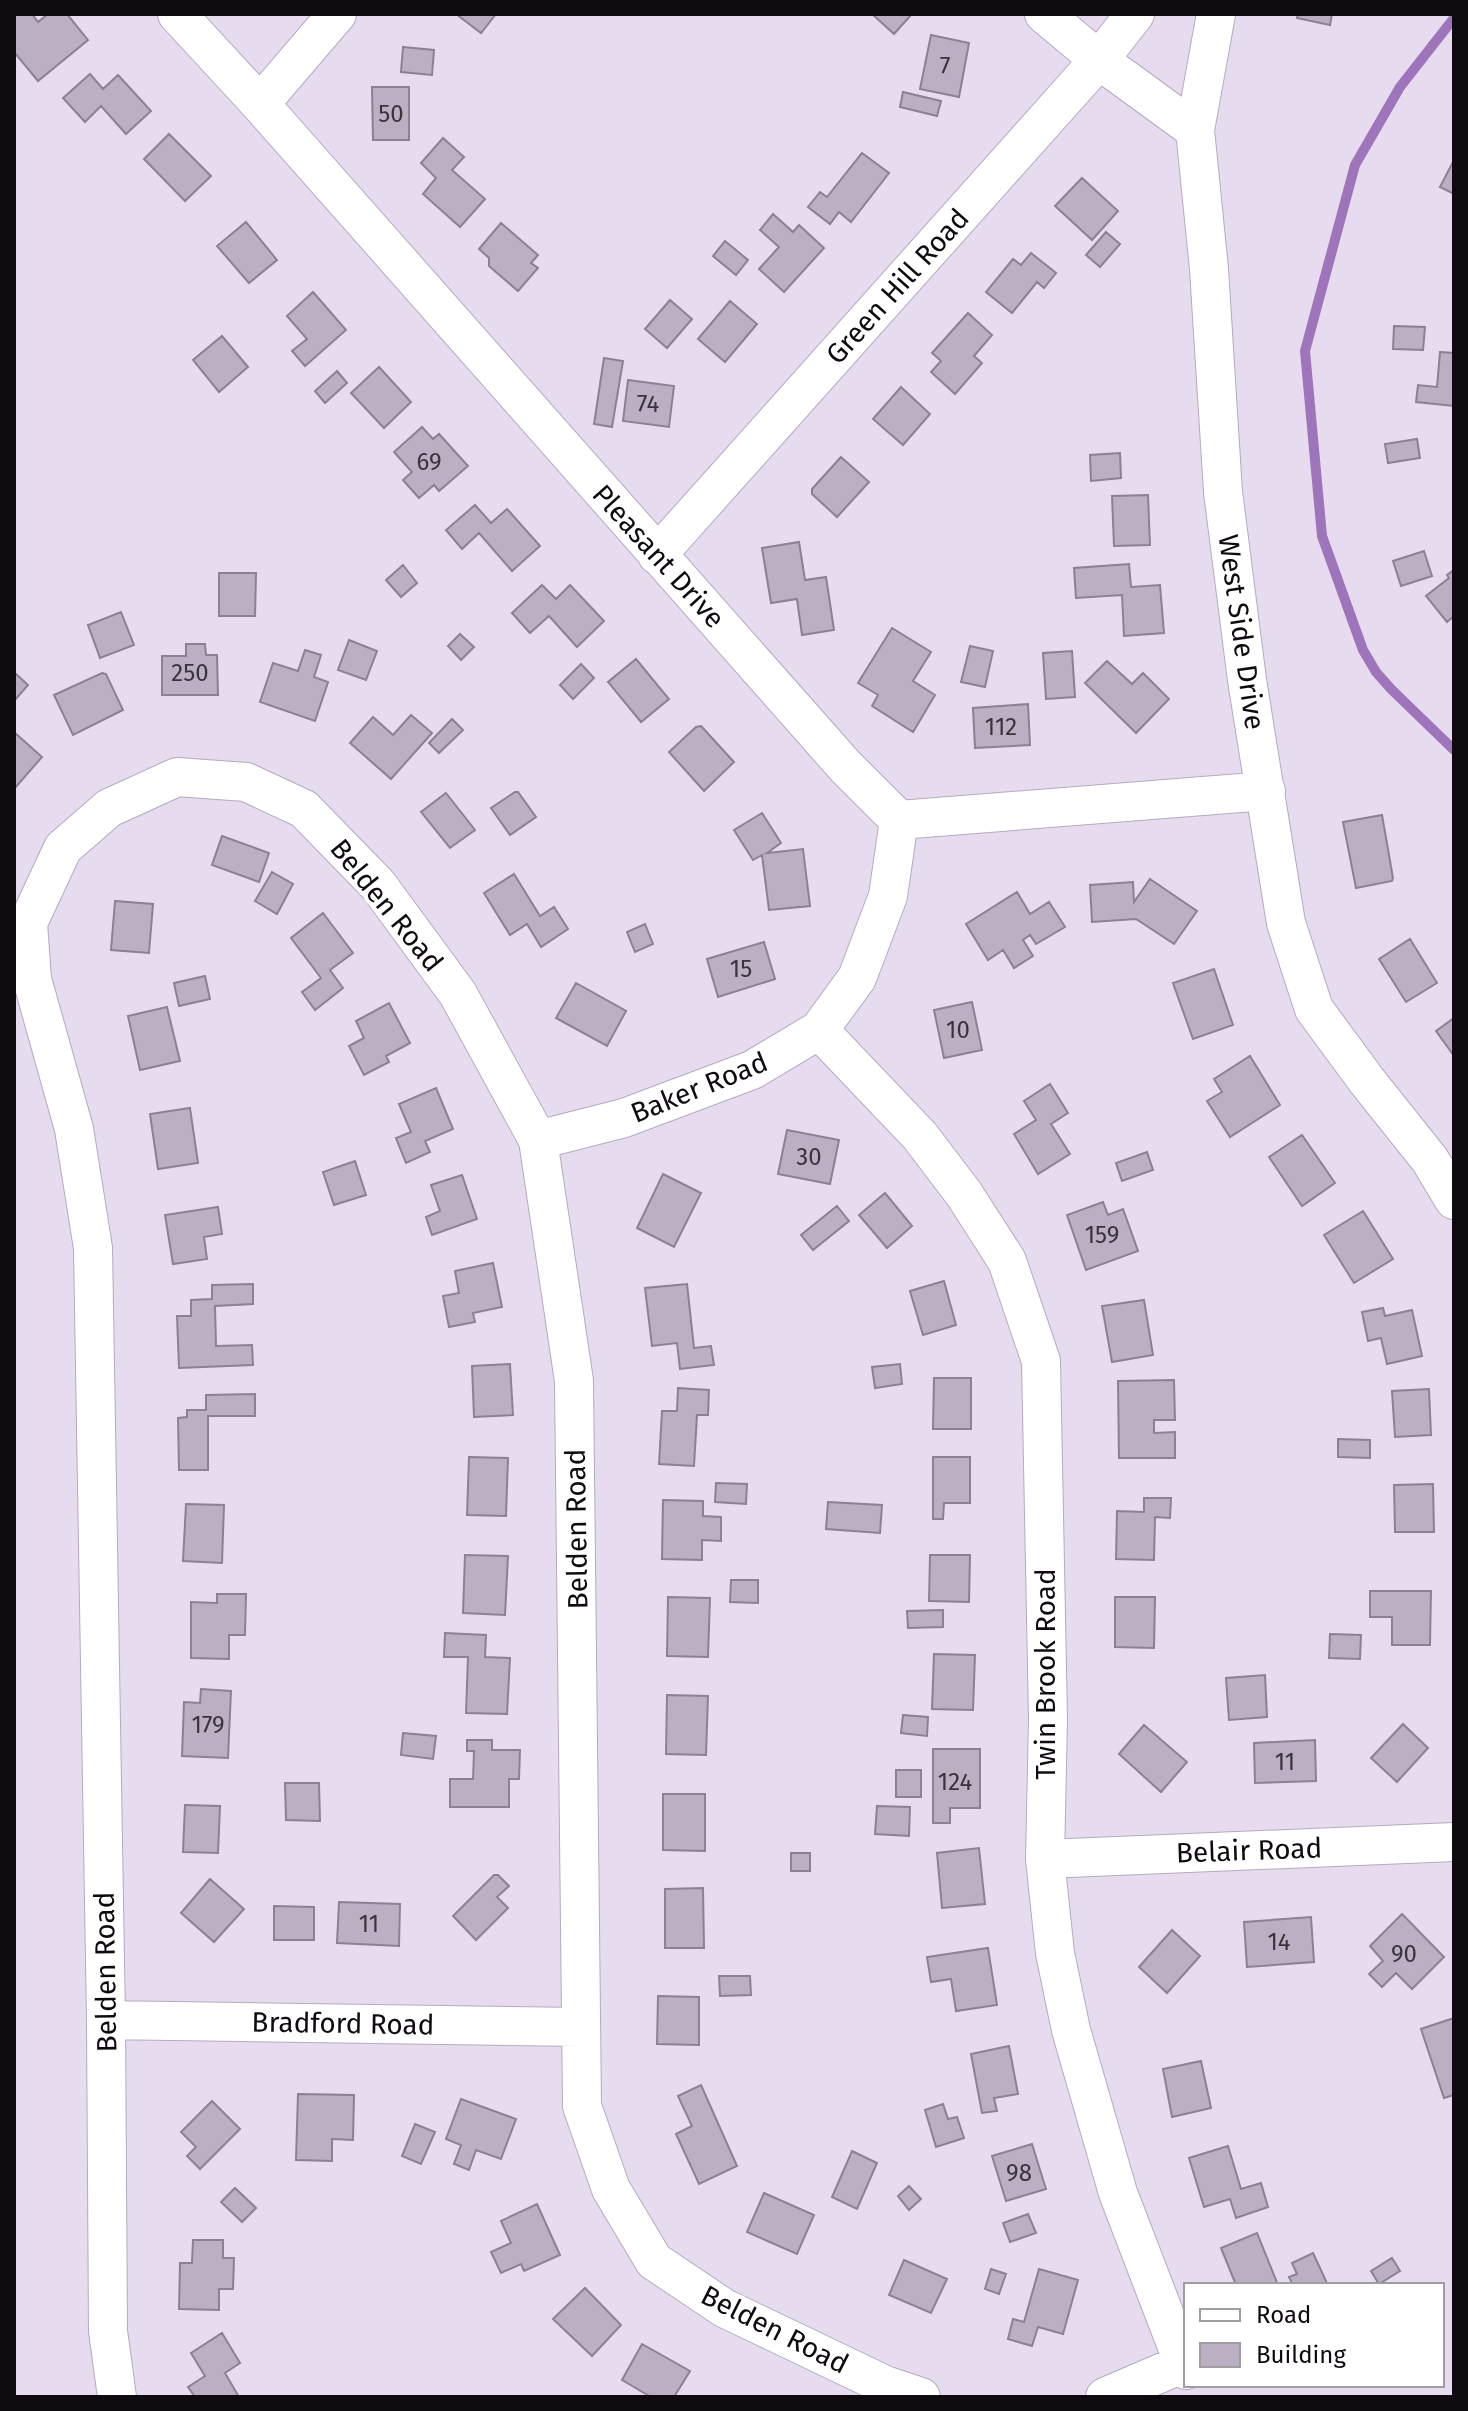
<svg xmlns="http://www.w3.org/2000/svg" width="1468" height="2411" font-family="'Fira Sans',sans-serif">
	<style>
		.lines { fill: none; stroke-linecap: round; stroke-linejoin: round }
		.stream { stroke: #9e75ba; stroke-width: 10 }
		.building { fill: #bbafc3; stroke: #8b8094; stroke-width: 2 }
		.minor-casing { stroke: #b5aabe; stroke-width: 40 }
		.minor { stroke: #fff; stroke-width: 38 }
		.labels { text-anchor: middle; stroke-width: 8; stroke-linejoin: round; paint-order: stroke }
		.number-label { font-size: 24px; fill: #39333d }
		.street-label { font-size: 28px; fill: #0e0a10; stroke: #fff }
	</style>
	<rect width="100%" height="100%" fill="#e7dbf0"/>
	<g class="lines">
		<path class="stream" d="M1454 18 1400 87 1355 165 1305 351 1322 536 1363 650 1376 672 1391 689 1454 750"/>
	</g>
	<path class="building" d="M14 14H32L38 22 48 14H67L88 40 38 81 14 52Z
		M456 14H496L481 33Z
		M872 14H912L894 34Z
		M1298 14H1332L1330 25 1297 18Z
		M931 35 969 43 959 97 920 89Z
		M403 47 434 50 432 75 401 72Z
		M90 74 103 89 118 75 151 111 126 134 101 106 85 122 63 98Z
		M372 87H409V140H373Z
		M903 92 941 101 937 116 900 107Z
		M169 134 211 176 185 201 144 159Z
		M443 138 464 157 452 170 485 199 460 227 423 194 436 178 421 163Z
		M862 153 889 173 851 222 839 212 830 224 808 207 820 192 827 197Z
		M1454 160V194L1440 187Z
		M1082 178 1118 211 1092 240 1055 206Z
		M773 214 793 232 799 225 824 248 784 292 759 269 779 247 760 230Z
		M246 222 277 260 249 283 217 246Z
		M501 223 538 255 531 263 538 268 518 291 489 266V258L479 249Z
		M1106 232 1120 244 1100 267 1086 255Z
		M725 241 748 260 736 275 713 256Z
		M1031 253 1056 273 1044 288 1037 282 1012 313 986 292 1013 259 1021 265Z
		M313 292 346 330 305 366 292 351 307 339 287 316Z
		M670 300 692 319 667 348 645 329Z
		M730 301 757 324 725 362 698 339Z
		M968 313 992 335 974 356 982 363 955 394 931 372 941 361 932 353Z
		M1394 326 1425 327 1423 350 1393 349Z
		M222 336 248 367 219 392 193 360Z
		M1440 352 1454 353V406L1416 402 1418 385 1437 387Z
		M604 358 623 361 612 427 594 424Z
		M379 367 411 402 384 428 351 393Z
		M337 371 347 383 325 403 315 391Z
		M628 380 674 386 669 427 623 421Z
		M901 387 930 414 903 445 873 419Z
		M422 427 433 439 439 434 468 466 439 491 434 485 419 498 403 480 412 472 394 452Z
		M1417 439 1420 458 1388 463 1385 444Z
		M1120 453 1121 478 1091 481 1090 455Z
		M841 457 869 482 837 517 812 494V489Z
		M1148 495 1150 545 1114 546 1112 496Z
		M475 505 491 523 507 509 540 546 512 571 479 533 462 549 446 530Z
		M799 542 805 580 826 577 834 630 802 635 797 599 771 603 762 548Z
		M1424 551 1432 576 1401 586 1393 561Z
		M1129 564 1131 587 1160 585 1164 633 1124 636 1122 595 1076 598 1074 568Z
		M403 565 417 583 401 597 386 580Z
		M1454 570V616L1447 622 1426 596 1449 578 1447 575Z
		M219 573H256L255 616H219Z
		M542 585 556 599 570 585 604 621 577 647 549 616 530 633 512 613Z
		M121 612 134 645 100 658 88 625Z
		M892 628 931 652 913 681 935 695 913 732 872 706 878 695 858 683Z
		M460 634 474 647 461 660 448 646Z
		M349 640 377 651 366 680 338 670Z
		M186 644H205L206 655H217L218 695H162V656H186Z
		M970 646 993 651 985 687 961 682Z
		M305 650 321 655 314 677 328 682 315 721 260 702 273 663 298 671Z
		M1072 651 1075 697 1046 699 1043 653Z
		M636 659 669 699 641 722 608 682Z
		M1107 661 1132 684 1143 673 1169 699 1136 733 1085 683Z
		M581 664 594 678 573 699 560 685Z
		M14 672 28 685 14 701Z
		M102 673 106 674 123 710 73 735 54 695Z
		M1028 704 1030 745 975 748 973 708Z
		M411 715 432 733 391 779 350 743 373 717 393 735Z
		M452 719 463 730 439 753 429 743Z
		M701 726 734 762 704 791 669 752 696 727Z
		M14 732 42 757 14 789Z
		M515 792H518L536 817 510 835 491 808Z
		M446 793 475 830 450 848 421 812Z
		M762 813 781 843 767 853 803 849 810 906 769 910 762 855 753 860 734 830Z
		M1382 815 1393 878 1392 881 1356 888 1343 822Z
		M222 836 269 853 259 882 212 865Z
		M272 872 293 884 277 914 255 901Z
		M514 874 540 916 554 907 568 929 541 947 527 924 510 935 484 893Z
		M1150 879 1197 911 1174 944 1136 919 1092 922 1090 885 1133 882 1134 902Z
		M1017 892 1030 914 1049 902 1065 927 1036 944 1030 935 1023 940 1033 956 1014 968 1003 950 988 960 966 924Z
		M115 901 153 904 149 953 111 950Z
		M323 913 353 953 330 970 343 988 315 1010 302 992 321 978 291 938Z
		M645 924 653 944 635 952 627 932Z
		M1410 939 1437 983 1406 1002 1379 959Z
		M764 942 775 979 718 997 707 959Z
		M1214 969 1233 1025 1193 1039 1173 983Z
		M205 976 210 999 179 1006 174 983Z
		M576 983 626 1011 607 1046 556 1018Z
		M972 1002 982 1050 944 1058 934 1010Z
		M389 1003 410 1043 386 1056 389 1062 364 1075 349 1046 364 1038 356 1021Z
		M167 1007 180 1061 140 1070 128 1016Z
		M1454 1018V1056L1436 1031Z
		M1250 1056 1280 1105 1230 1137 1207 1101 1222 1092 1214 1079Z
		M1050 1084 1068 1113 1051 1124 1070 1154 1038 1174 1014 1134 1036 1120 1024 1101Z
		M436 1088 453 1129 425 1141 430 1152 406 1163 396 1138 411 1132 399 1104Z
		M190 1108 198 1163 158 1169 150 1114Z
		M787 1130 839 1140 830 1184 778 1174Z
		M1302 1135 1335 1183 1302 1206 1269 1157Z
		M1147 1152 1153 1170 1122 1181 1116 1163Z
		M355 1161 366 1195 334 1205 323 1172Z
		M663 1174 701 1193 674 1247 637 1228Z
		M462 1175 477 1219 432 1235 426 1217 440 1211 431 1185Z
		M885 1193 912 1226 887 1248 859 1215Z
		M1103 1202 1108 1215 1123 1209 1138 1251 1086 1270 1067 1215Z
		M837 1206 849 1221 813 1250 801 1235Z
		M218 1207 222 1234 204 1237 207 1259 173 1264 165 1215Z
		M1363 1211 1393 1259 1354 1283 1324 1235Z
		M493 1263 502 1307 473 1313 475 1322 449 1327 443 1296 459 1293 455 1271Z
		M944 1281 956 1325 923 1335 910 1291Z
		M253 1284V1304L215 1306 216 1346 252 1345 253 1365 179 1368 177 1316H191V1300L212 1299V1285Z
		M687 1284 694 1348 711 1346 714 1365 680 1369 677 1343 652 1346 645 1288Z
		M1144 1300 1153 1355 1112 1362 1102 1306Z
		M1383 1308 1385 1316 1412 1310 1422 1356 1387 1364 1381 1338 1368 1341 1362 1312Z
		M510 1364 513 1415 474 1417 472 1366Z
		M900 1364 902 1384 875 1388 872 1367Z
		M934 1378H971V1429H933Z
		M1174 1380 1175 1420H1154V1433L1175 1432V1458H1119L1118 1381Z
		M678 1388 709 1390 708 1415H697L694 1466 659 1464 662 1411H677Z
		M1429 1389 1431 1435 1395 1437 1392 1391Z
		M255 1394V1416H208V1470H179L178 1418 187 1417V1410H206V1395Z
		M1338 1439 1370 1440V1458L1338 1457Z
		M469 1457 508 1458 506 1516 467 1515Z
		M933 1457H970V1503H944L943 1519H933Z
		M716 1483 747 1484 746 1504 715 1502Z
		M1433 1484 1434 1532H1395L1394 1485Z
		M1144 1498H1171L1170 1518 1155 1517 1154 1560 1116 1559 1117 1511 1144 1512Z
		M663 1500 703 1501V1516L721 1517V1541L702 1540V1560L662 1559Z
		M828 1502 882 1505 880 1533 826 1529Z
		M186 1504 224 1505 222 1563 183 1561Z
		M465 1555 508 1556 505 1615 463 1613Z
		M930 1555H970L969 1602 929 1601Z
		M731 1580H758V1603L730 1602Z
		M1370 1591H1431L1430 1645H1392V1617H1370Z
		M217 1594H246L245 1635H229V1659L191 1658V1602L217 1603Z
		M668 1597 710 1598 708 1657 667 1656Z
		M1115 1597H1155L1154 1648 1115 1647Z
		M943 1610V1627L908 1628 907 1611Z
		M445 1633 486 1635 485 1657 510 1658 507 1714 466 1713 468 1657H444Z
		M1330 1634 1361 1635 1360 1659 1329 1658Z
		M934 1654 975 1655 973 1710 932 1709Z
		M1265 1675 1267 1717 1229 1720 1226 1678Z
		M201 1689 231 1691 228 1758 182 1756 184 1702 200 1703Z
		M667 1695 708 1696 706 1755 666 1754Z
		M903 1715 928 1717 927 1736 901 1733Z
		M1403 1724 1428 1748 1397 1782 1371 1758Z
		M1144 1725 1187 1762 1161 1792 1119 1754Z
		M403 1733 436 1736 433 1759 401 1755Z
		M467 1740H492V1750H520L519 1779H509V1807H450V1779H473L474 1751H467Z
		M1315 1740 1316 1781 1255 1783 1254 1743Z
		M933 1749H980V1808H950V1823H933Z
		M896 1770H921V1797H896Z
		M285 1783H319L320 1821 286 1820Z
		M663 1794H705V1851L663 1850Z
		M185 1805 220 1806 218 1853 183 1852Z
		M877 1806 910 1807 909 1836 875 1834Z
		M979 1848 985 1904 942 1908 937 1853Z
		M791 1853H810V1871H791Z
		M494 1875H498L509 1886 497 1897 508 1908 476 1940 453 1916Z
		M210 1879 244 1909 214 1942 181 1913Z
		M703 1888 704 1948H665V1889Z
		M339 1902 400 1904 399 1946 337 1943Z
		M274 1906 314 1907V1940H274Z
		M1402 1914 1444 1957 1412 1989 1396 1973 1382 1987 1369 1974 1383 1961 1370 1946Z
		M1311 1917 1314 1962 1247 1967 1244 1922Z
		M1172 1930 1200 1956 1167 1993 1139 1967Z
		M988 1948 997 2005 956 2011 951 1979 931 1982 927 1957Z
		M719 1976H750L751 1995 720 1996Z
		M658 1996 699 1997V2045L657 2044Z
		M1454 2018V2095L1444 2098 1421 2029Z
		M1009 2046 1018 2094 994 2098 997 2111 982 2113 971 2054Z
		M1201 2061 1211 2108 1172 2117 1163 2069Z
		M701 2085 737 2166 699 2184 676 2134 692 2126 678 2096Z
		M298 2094 354 2095 353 2140 332 2139V2161L296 2160Z
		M461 2099 516 2119 501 2159 476 2150 469 2170 454 2164 461 2145 446 2139Z
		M212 2101 240 2129 200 2169 187 2156 196 2147 181 2132Z
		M943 2104 948 2119 957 2117 964 2138 936 2147 925 2110Z
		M415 2124 435 2132 421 2164 402 2156Z
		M1032 2144 1046 2189 1006 2201 992 2156Z
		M1228 2146 1241 2189 1261 2183 1268 2207 1236 2218 1230 2199 1204 2207 1189 2158Z
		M852 2151 877 2163 857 2209 832 2197Z
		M909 2186 921 2199 909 2210 898 2196Z
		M235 2188 256 2208 242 2222 221 2202Z
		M764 2193 814 2215 797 2254 747 2232Z
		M537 2204 560 2255 524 2271 521 2264 501 2273 491 2252 511 2243 501 2221Z
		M1028 2214 1036 2233 1010 2242 1003 2223Z
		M1257 2233 1278 2285H1236L1221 2248Z
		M193 2240H223V2258H234L233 2289H219V2310L179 2309 180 2263H192Z
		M1313 2253 1327 2283 1293 2285 1289 2277 1297 2274 1292 2263Z
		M1392 2258 1400 2271 1379 2284 1371 2271Z
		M904 2260 947 2279 931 2313 889 2295Z
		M991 2269 1006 2274 999 2294 985 2289Z
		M1039 2269 1078 2280 1063 2334 1038 2327 1032 2346 1008 2339 1013 2319 1024 2322Z
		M585 2288 621 2325 592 2356 553 2319Z
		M222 2333 240 2363 225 2373 239 2397H195L188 2387 205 2376 191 2353Z
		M642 2344 690 2371 674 2397H651L622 2380Z"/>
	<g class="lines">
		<defs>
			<path id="minor" d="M177 14 260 104 845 766 899 820 1266 791
				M1044 14 1099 60 1195 130
				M1216 14 1195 130 1209 269 1223 492 1247 680 1286 923 1314 1009 1367 1081 1430 1160 1454 1200
				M260 104 337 14
				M657 555 1099 60 1135 14
				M819 1030 920 1136 964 1194 1007 1261 1041 1361 1048 1719 1045 1859 1055 1953 1071 2030 1118 2193 1186 2370
				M538 1140 624 1118 752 1070 819 1030 857 978 888 896 899 820
				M1045 1859 1454 1842
				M106 2020 580 2027
				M117 2397 108 2331 106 2020 93 1248 74 1129 32 979 28 923 63 848 109 808 177 777 246 782 304 809 378 885 458 994 538 1140 574 1381 582 2106 611 2189 654 2261 724 2308 885 2385 921 2397
				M1105 2397 1182 2364"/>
		</defs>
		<use href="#minor" class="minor-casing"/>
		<use href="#minor" class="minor"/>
	</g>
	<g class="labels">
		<g class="number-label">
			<text x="945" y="74">7</text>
			<text x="391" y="122">50</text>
			<text x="648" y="412">74</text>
			<text x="429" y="470">69</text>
			<text x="190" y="681">250</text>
			<text x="1001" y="735">112</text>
			<text x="741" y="977">15</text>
			<text x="958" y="1038">10</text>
			<text x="809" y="1165">30</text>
			<text x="1102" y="1243">159</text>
			<text x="208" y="1733">179</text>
			<text x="1285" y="1770">11</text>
			<text x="955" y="1790">124</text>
			<text x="369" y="1932">11</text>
			<text x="1279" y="1950">14</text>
			<text x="1404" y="1962">90</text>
			<text x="1019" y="2181">98</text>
		</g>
		<g class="street-label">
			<text transform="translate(897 286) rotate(-48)" y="10">Green Hill Road</text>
			<text transform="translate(659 556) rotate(48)" y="10">Pleasant Drive</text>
			<text transform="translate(1242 632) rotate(82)" y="10">West Side Drive</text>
			<text transform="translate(387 905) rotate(51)" y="10">Belden Road</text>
			<text transform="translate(699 1087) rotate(-22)" y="10">Baker Road</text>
			<text transform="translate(576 1529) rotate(-91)" y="10">Belden Road</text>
			<text transform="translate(1045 1674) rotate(-90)" y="10">Twin Brook Road</text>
			<text transform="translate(1249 1850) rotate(-2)" y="10">Belair Road</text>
			<text transform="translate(105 1972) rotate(-91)" y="10">Belden Road</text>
			<text transform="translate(343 2023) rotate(1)" y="10">Bradford Road</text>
			<text transform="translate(775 2329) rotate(27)" y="10">Belden Road</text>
		</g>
	</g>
	<rect width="1468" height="2411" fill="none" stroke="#0e0a10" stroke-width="32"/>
	<rect x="1184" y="2283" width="260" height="104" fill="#ffffff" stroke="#9f9d9f" stroke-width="2"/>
	<rect x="1200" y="2309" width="40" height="12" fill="#ffffff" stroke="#9f9d9f" stroke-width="2"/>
	<text x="1256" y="2323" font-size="24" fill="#0e0a10">Road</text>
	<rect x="1200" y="2343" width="40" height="24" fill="#bbafc3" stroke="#9f9d9f" stroke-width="2"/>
	<text x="1256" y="2363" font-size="24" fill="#0e0a10">Building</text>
</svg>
